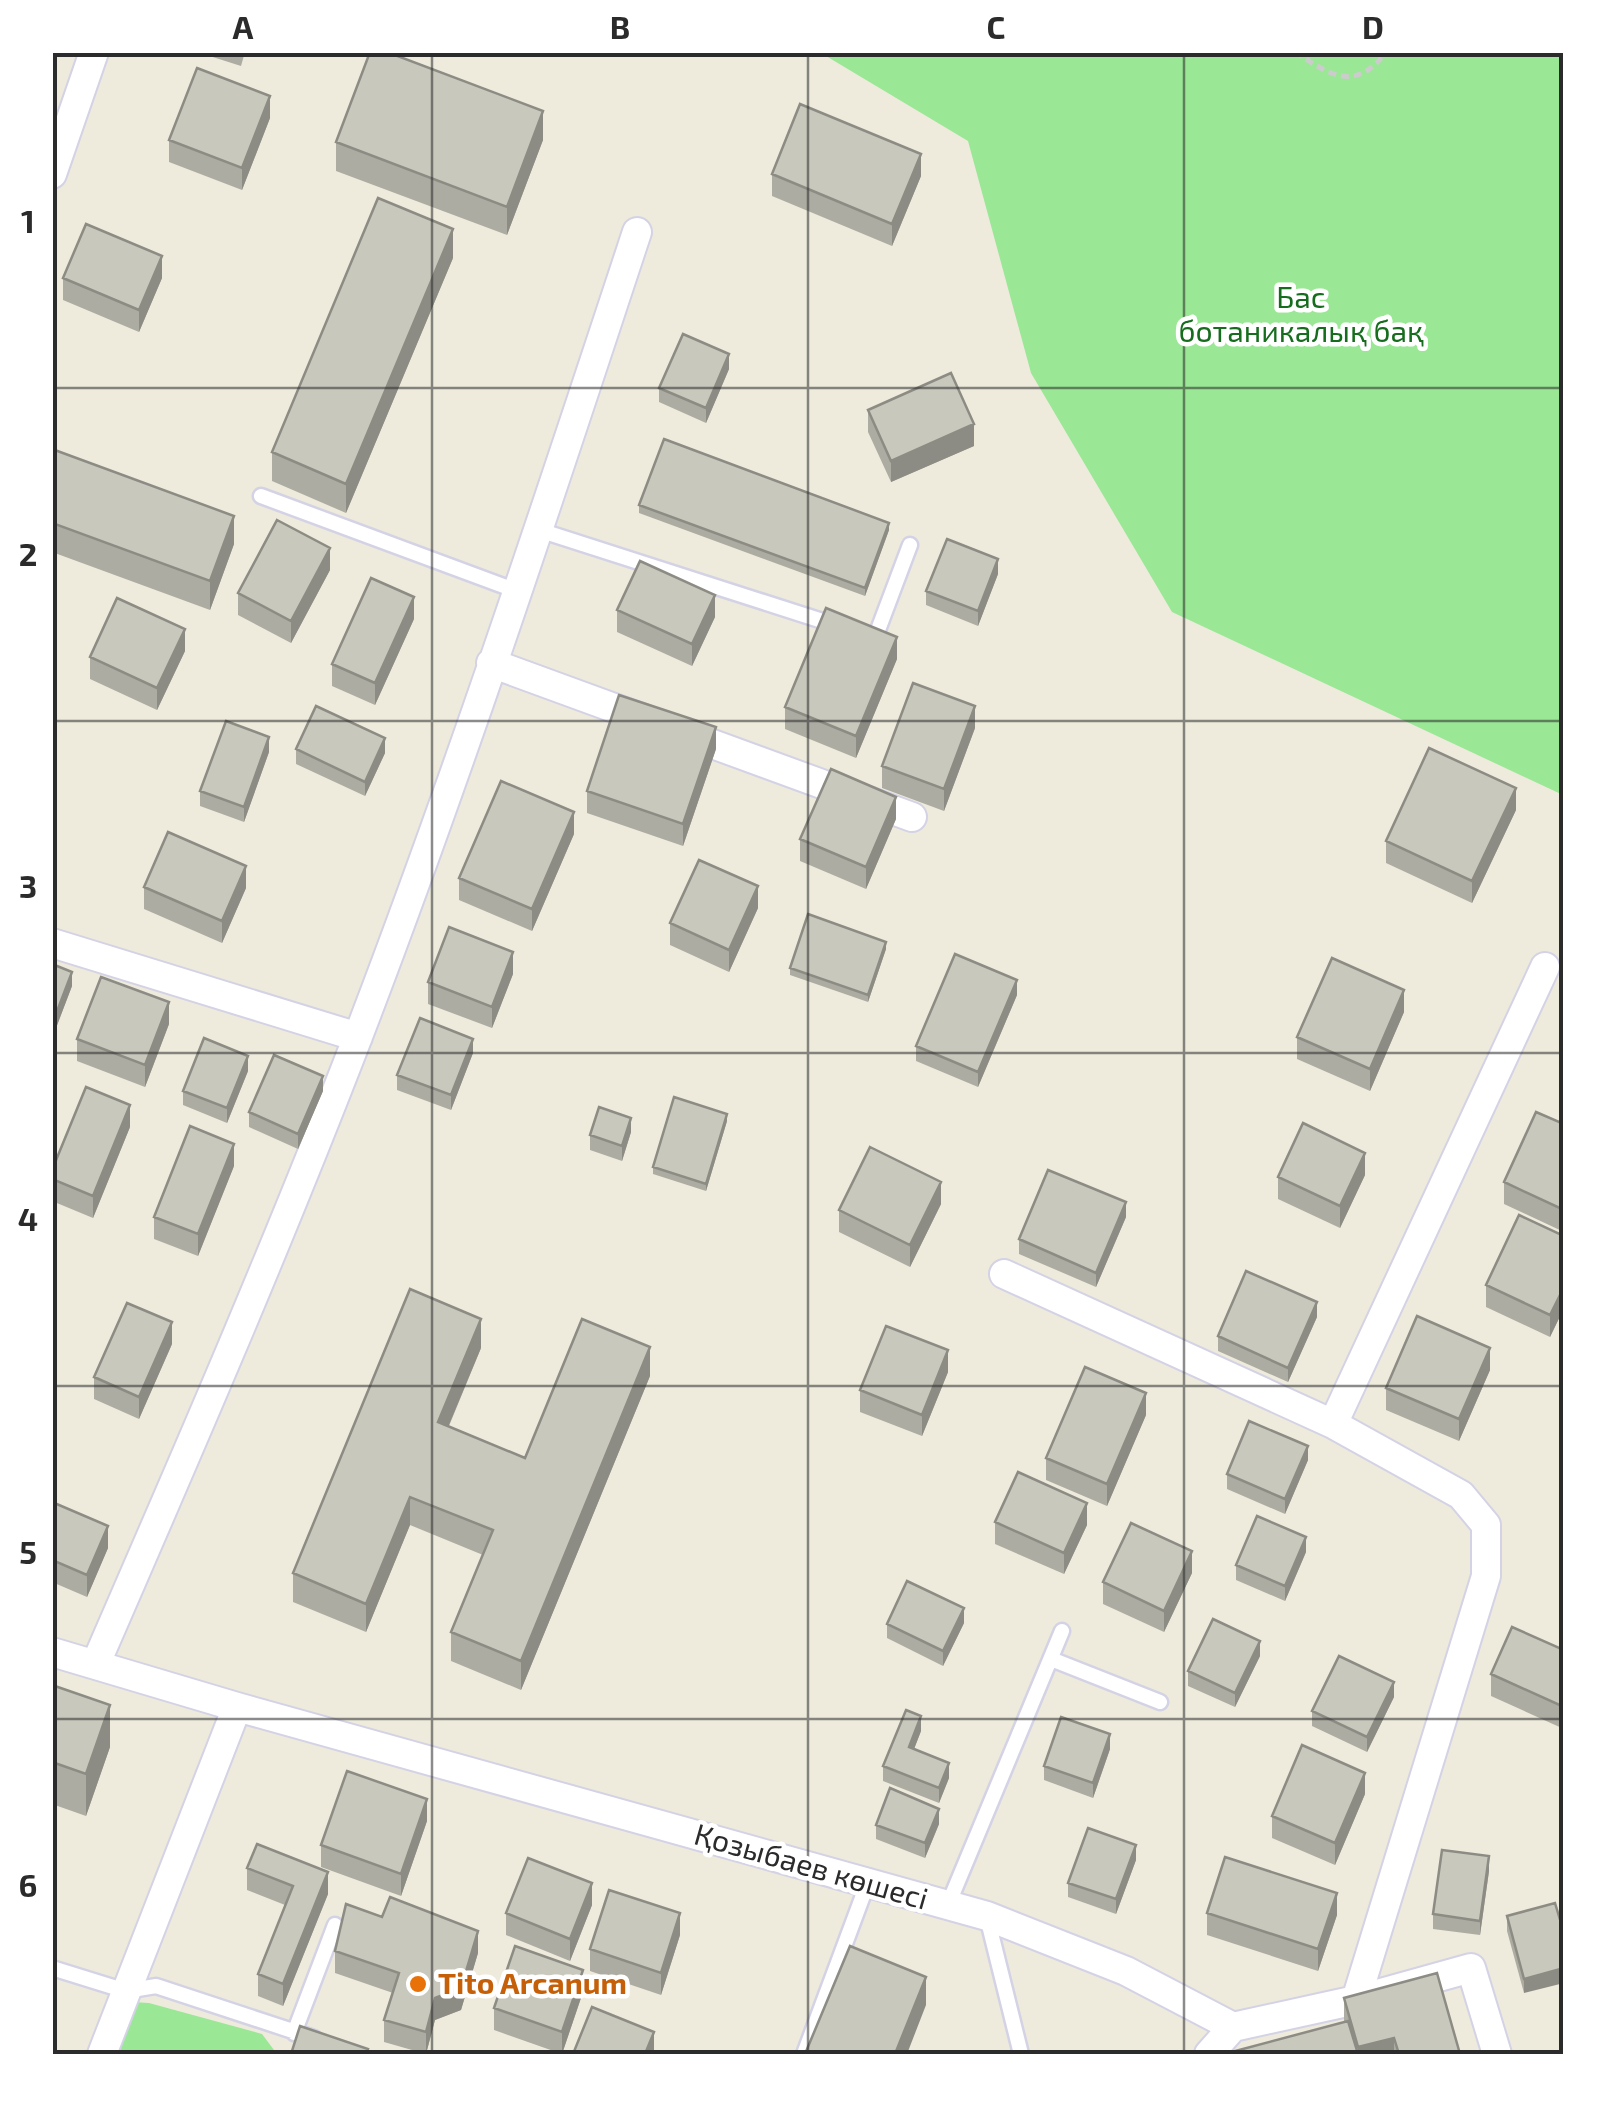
<svg xmlns="http://www.w3.org/2000/svg" width="1616" height="2107" font-family="'Exo 2',sans-serif">
	<style>
		.green { fill: #9ae796 }
		.lines { fill: none; stroke-linecap: round; stroke-linejoin: round }
		.lane-casing { stroke: #d4d2e5; stroke-width: 19 }
		.street-casing { stroke: #d4d2e5; stroke-width: 32 }
		.path { stroke: #ccc; stroke-width: 5; stroke-dasharray: 8 5; stroke-linecap: butt }
		.lane { stroke: #fff; stroke-width: 14 }
		.street { stroke: #fff; stroke-width: 28 }
		.wall { fill: #adaca2 }
		.shaded-wall { fill: #8d8c84 }
		.building { fill: #c9c8bc; stroke: #8d8c84; stroke-width: 2.5 }
		.grid { fill: none; stroke: #2b2b2b; stroke-width: 2.5; stroke-opacity: 0.55 }
		.food-dot { fill: #e8710a; stroke: #fff; stroke-width: 4 }
		.labels { text-anchor: middle; stroke-width: 9; stroke-linejoin: round; paint-order: stroke }
		.park-label { font-size: 30px; fill: #166d1d; stroke: #fff }
		.street-label { font-size: 30px; fill: #2b2b2b; stroke: #fff }
		.food-label { font-size: 30px; font-weight: bold; fill: #c56008; stroke: #fff; text-anchor: start }
		.neatline { fill: none; stroke: #2b2b2b; stroke-width: 4 }
		.grid-label { font-size: 32px; text-anchor: middle; font-weight: bold; fill: #2b2b2b }
	</style>
	<rect width="100%" height="100%" fill="#eeebdd"/>
	<path class="green" d="M821 53H1563V795L1172 612 1031 373 968 141Z
		M132 2002 149 2003 262 2034 277 2054H114Z"/>
	<g class="lines">
		<defs>
			<path id="lane" d="M261 496 517 591
				M539 530 838 626
				M868 636 875 638 910 545
				M1051 1659 1160 1702
				M948 1905 1062 1631
				M987 1917 1021 2054
				M52 1968 126 1991 156 1986 314 2038
				M294 2033 335 1925
				M804 2054 868 1882"/>
			<path id="street" d="M52 174 94 52
				M491 663 912 817
				M52 943 358 1037
				M1004 1274 1333 1424 1461 1495 1486 1525V1576L1356 2000
				M1333 1424 1545 967
				M52 1652 237 1707 987 1916 1126 1971 1233 2027 1356 2000 1471 1968 1497 2054
				M96 1663C186 1456 276 1249 357 1039 459 773 548 502 637 232
				M102 2054 237 1707
				M1209 2054 1233 2027"/>
		</defs>
		<use href="#lane" class="lane-casing"/>
		<use href="#street" class="street-casing"/>
		<path class="path" d="M1295 52C1330 75 1355 93 1386 52"/>
		<use href="#lane" class="lane"/>
		<use href="#street" class="street"/>
	</g>
	<path class="wall" d="M197 52H245L241 66Z
		M270 118 242 190 169 162V140Z
		M543 140 507 235 336 171V142Z
		M772 174 921 176 892 246 772 196Z
		M453 258 346 513 272 481V452Z
		M63 278H162L139 332 63 300Z
		M729 369 706 423 659 402V388Z
		M868 410 974 446 891 482 868 432Z
		M52 449 234 544 210 610 52 552Z
		M639 505 889 530 865 596 639 513Z
		M330 570 291 643 238 615V593Z
		M998 574 978 626 926 605V591Z
		M617 610 715 617 692 666 617 632Z
		M414 619 375 705 332 686V664Z
		M185 651 157 710 90 679V657Z
		M897 659 856 758 785 729V707Z
		M975 728 944 811 882 788V766Z
		M296 749 385 753 365 796 296 764Z
		M716 749 683 846 587 813V791Z
		M269 752 244 822 200 806V791Z
		M1516 810 1472 903 1386 863V841Z
		M896 819 866 889 800 861V839Z
		M574 834 532 931 459 900V878Z
		M144 887 246 888 222 943 144 909Z
		M758 908 729 972 670 945V923Z
		M886 949 868 1002 790 975V968Z
		M52 964 72 986 56 1028 52 1027Z
		M513 974 492 1028 428 1004V982Z
		M1017 995 978 1087 916 1061V1046Z
		M1404 1012 1370 1091 1297 1059V1037Z
		M169 1024 145 1087 77 1061V1039Z
		M473 1053 451 1110 397 1090V1075Z
		M248 1071 227 1123 183 1105V1091Z
		M323 1091 298 1149 249 1127V1112Z
		M727 1121 706 1191 653 1174V1167Z
		M1564 1124V1232L1504 1204V1182Z
		M130 1127 93 1218 52 1201V1170Z
		M631 1132 622 1161 590 1150V1135Z
		M234 1166 198 1256 154 1239V1217Z
		M1365 1175 1340 1228 1278 1199V1177Z
		M941 1204 910 1267 839 1232V1210Z
		M1126 1217 1096 1287 1019 1254V1239Z
		M1564 1236V1308L1550 1337 1486 1307V1285Z
		M1317 1317 1288 1382 1218 1351V1336Z
		M172 1344 139 1419 94 1399V1377Z
		M481 1348 449 1426 525 1458 650 1376 521 1690 451 1661V1632L483 1555 410 1525 366 1632 293 1602V1573Z
		M1490 1370 1459 1441 1386 1410V1388Z
		M948 1372 922 1436 860 1412V1390Z
		M1146 1415 1107 1506 1046 1480V1458Z
		M1308 1460 1285 1514 1227 1489V1474Z
		M52 1502 108 1548 87 1597 52 1582Z
		M995 1522 1087 1525 1064 1574 995 1544Z
		M1306 1552 1285 1601 1236 1580V1565Z
		M1192 1573 1164 1632 1103 1604V1582Z
		M964 1623 943 1666 887 1638V1624Z
		M1564 1650V1729L1491 1696V1674Z
		M1260 1656 1235 1707 1188 1686V1671Z
		M52 1685 110 1747 86 1816 52 1804Z
		M1394 1697 1367 1752 1312 1726V1711Z
		M921 1731 914 1749 949 1778 939 1803 883 1781V1766Z
		M1110 1749 1093 1798 1044 1780V1766Z
		M1365 1794 1335 1865 1272 1838V1816Z
		M427 1821 401 1896 321 1867V1845Z
		M939 1824 925 1858 876 1839V1825Z
		M1136 1860 1116 1914 1068 1897V1883Z
		M247 1868 328 1894 283 2006 258 1996V1974L285 1905 247 1890Z
		M1489 1871 1480 1935 1433 1929V1914Z
		M1555 1903 1524 1993 1507 1931V1916Z
		M592 1905 570 1961 506 1935V1913Z
		M1207 1913 1337 1915 1318 1971 1207 1935Z
		M680 1935 661 1995 590 1971V1949Z
		M335 1951 478 1953 461 2010 435 2020 426 2054 384 2042V2020L393 1993 335 1973Z
		M583 1992 562 2054 494 2030V2008Z
		M1344 1998 1460 2054H1224L1344 2022Z"/>
	<path class="shaded-wall" d="M270 96V118L242 190V168Z
		M543 111V140L507 235V207Z
		M921 154V176L892 246V224Z
		M453 229V258L346 513V484Z
		M162 256V278L139 332V310Z
		M729 354V369L706 423V408Z
		M974 424V446L891 482V461Z
		M234 516V544L210 610V581Z
		M889 523V530L865 596V588Z
		M330 548V570L291 643V621Z
		M998 559V574L978 626V611Z
		M715 595V617L692 666V644Z
		M414 597V619L375 705V683Z
		M185 629V651L157 710V688Z
		M897 637V659L856 758V736Z
		M975 706V728L944 811V789Z
		M716 727V749L683 846V824Z
		M269 737V752L244 822V807Z
		M385 738V753L365 796V782Z
		M1516 788V810L1472 903V881Z
		M896 797V819L866 889V867Z
		M574 812V834L532 931V909Z
		M246 866V888L222 943V921Z
		M758 886V908L729 972V950Z
		M886 942V949L868 1002V995Z
		M513 952V974L492 1028V1007Z
		M72 972V986L56 1028V1014Z
		M1017 980V995L978 1087V1072Z
		M1404 990V1012L1370 1091V1069Z
		M169 1002V1024L145 1087V1065Z
		M473 1039V1053L451 1110V1095Z
		M248 1056V1071L227 1123V1108Z
		M323 1076V1091L298 1149V1134Z
		M130 1105V1127L93 1218V1196Z
		M727 1114V1121L706 1191V1184Z
		M631 1118V1132L622 1161V1146Z
		M234 1144V1166L198 1256V1234Z
		M1365 1153V1175L1340 1228V1206Z
		M941 1182V1204L910 1267V1245Z
		M1126 1202V1217L1096 1287V1273Z
		M1564 1287V1308L1550 1337V1315Z
		M1317 1302V1317L1288 1382V1368Z
		M481 1319V1348L438 1451V1422Z
		M172 1322V1344L139 1419V1397Z
		M650 1347V1376L521 1690V1661Z
		M1490 1348V1370L1459 1441V1419Z
		M948 1350V1372L922 1436V1415Z
		M1146 1393V1415L1107 1506V1484Z
		M1308 1446V1460L1285 1514V1499Z
		M410 1497V1525L366 1632V1604Z
		M1087 1503V1525L1064 1574V1553Z
		M108 1526V1548L87 1597V1575Z
		M1306 1537V1552L1285 1601V1586Z
		M1192 1551V1573L1164 1632V1611Z
		M964 1608V1623L943 1666V1651Z
		M1260 1641V1656L1235 1707V1693Z
		M1394 1682V1697L1367 1752V1737Z
		M110 1705V1747L86 1816V1774Z
		M921 1716V1731L909 1762V1747Z
		M1110 1734V1749L1093 1798V1783Z
		M949 1763V1778L939 1803V1788Z
		M1365 1773V1794L1335 1865V1843Z
		M427 1799V1821L401 1896V1874Z
		M939 1809V1824L925 1858V1843Z
		M1136 1845V1860L1116 1914V1899Z
		M1489 1856V1871L1480 1935V1921Z
		M328 1872V1894L283 2006V1984Z
		M592 1883V1905L570 1961V1939Z
		M1337 1893V1915L1318 1971V1949Z
		M680 1913V1935L661 1995V1973Z
		M478 1931V1953L461 2010 435 2020 426 2054V2032L435 1998Z
		M1564 1968V1983L1524 1993V1979Z
		M583 1970V1992L562 2054V2032Z
		M926 1977V2005L907 2054H895Z
		M654 2032V2054H645Z
		M1394 2038V2054H1358V2047Z"/>
	<path class="building" d="M370 52H387L543 111 507 207 336 142Z
		M197 68 270 96 242 168 169 140Z
		M800 104 921 154 892 224 772 174Z
		M378 198 453 229 346 484 272 452Z
		M86 224 162 256 139 310 63 278Z
		M683 334 729 354 706 408 659 388Z
		M951 373 974 424 891 461 868 410Z
		M664 439 889 523 865 588 639 505Z
		M52 449 234 516 210 581 52 523Z
		M277 520 330 548 291 621 238 593Z
		M947 539 998 559 978 611 926 591Z
		M640 561 715 595 692 644 617 610Z
		M371 578 414 597 375 683 332 664Z
		M117 598 185 629 157 688 90 657Z
		M826 608 897 637 856 736 785 707Z
		M913 683 975 706 944 789 882 766Z
		M619 695 716 727 683 824 587 791Z
		M316 706 385 738 365 782 296 749Z
		M226 721 269 737 244 807 200 791Z
		M1429 748 1516 788 1472 881 1386 841Z
		M831 769 896 797 866 867 800 839Z
		M501 781 574 812 532 909 459 878Z
		M168 832 246 866 222 921 144 887Z
		M699 860 758 886 729 950 670 923Z
		M808 914 886 942 868 995 790 968Z
		M449 927 513 952 492 1007 428 982Z
		M955 954 1017 980 978 1072 916 1046Z
		M1332 958 1404 990 1370 1069 1297 1037Z
		M52 964 72 972 56 1014 52 1012Z
		M101 977 169 1002 145 1065 77 1039Z
		M420 1018 473 1039 451 1095 397 1075Z
		M204 1038 248 1056 227 1108 183 1091Z
		M274 1055 323 1076 298 1134 249 1112Z
		M86 1087 130 1105 93 1196 52 1179V1170Z
		M674 1097 727 1114 706 1184 653 1167Z
		M599 1107 631 1118 622 1146 590 1135Z
		M1536 1112 1564 1124V1210L1504 1182Z
		M1303 1123 1365 1153 1340 1206 1278 1177Z
		M190 1126 234 1144 198 1234 154 1217Z
		M870 1147 941 1182 910 1245 839 1210Z
		M1048 1170 1126 1202 1096 1273 1019 1239Z
		M1519 1215 1564 1236V1287L1550 1315 1486 1285Z
		M1246 1271 1317 1302 1288 1368 1218 1336Z
		M410 1289 481 1319 438 1422 525 1458 582 1319 650 1347 521 1661 451 1632 493 1530 410 1497 366 1604 293 1573Z
		M127 1303 172 1322 139 1397 94 1377Z
		M1417 1316 1490 1348 1459 1419 1386 1388Z
		M886 1326 948 1350 922 1415 860 1390Z
		M1085 1367 1146 1393 1107 1484 1046 1458Z
		M1249 1421 1308 1446 1285 1499 1227 1474Z
		M1018 1472 1087 1503 1064 1553 995 1522Z
		M52 1502 108 1526 87 1575 52 1560Z
		M1257 1516 1306 1537 1285 1586 1236 1565Z
		M1131 1523 1192 1551 1164 1611 1103 1582Z
		M907 1581 964 1608 943 1651 887 1624Z
		M1213 1619 1260 1641 1235 1693 1188 1671Z
		M1512 1627 1564 1650V1707L1491 1674Z
		M1339 1656 1394 1682 1367 1737 1312 1711Z
		M52 1685 110 1705 86 1774 52 1762Z
		M906 1710 921 1716 909 1747 949 1763 939 1788 883 1766Z
		M1061 1717 1110 1734 1093 1783 1044 1766Z
		M1302 1745 1365 1773 1335 1843 1272 1816Z
		M347 1771 427 1799 401 1874 321 1845Z
		M890 1788 939 1809 925 1843 876 1825Z
		M1088 1828 1136 1845 1116 1899 1068 1883Z
		M257 1844 328 1872 283 1984 258 1974 293 1886 247 1868Z
		M1442 1850 1489 1856 1480 1921 1433 1914Z
		M1225 1857 1337 1893 1318 1949 1207 1913Z
		M528 1858 592 1883 570 1939 506 1913Z
		M609 1890 680 1913 661 1973 590 1949Z
		M390 1897 478 1931 461 1988 435 1998 426 2032 384 2020 399 1973 335 1951 346 1904 382 1917Z
		M1555 1903 1564 1933V1968L1524 1979 1507 1916Z
		M515 1946 583 1970 562 2032 494 2008Z
		M850 1946 926 1977 895 2054H805Z
		M1437 1973 1460 2054H1399L1394 2038 1358 2047 1344 1998Z
		M592 2007 654 2032 645 2054H573Z
		M1348 2021 1358 2054H1224Z
		M300 2026 368 2049 366 2054H291Z"/>
	<path class="grid" d="M432 52V2054M808 52V2054M1184 52V2054M52 388H1564M52 721H1564M52 1053H1564M52 1386H1564M52 1719H1564"/>
	<circle class="food-dot" cx="418" cy="1984" r="10"/>
	<g class="labels">
		<g class="park-label">
			<text x="1301" y="308">Бас<tspan x="1301" dy="34">ботаникалық бақ</tspan></text>
		</g>
		<g class="street-label">
			<text transform="translate(811 1867) rotate(16)" y="10">Қозыбаев көшесі</text>
		</g>
		<g class="food-label">
			<text x="438" y="1994">Tito Arcanum</text>
		</g>
	</g>
	<rect width="1616" height="2107" fill="none" stroke="#ffffff" stroke-width="110"/>
	<rect x="55" y="55" width="1506" height="1997" class="neatline"/>
	<g class="grid-label">
		<text x="243" y="39">A</text>
		<text x="620" y="39">B</text>
		<text x="996" y="39">C</text>
		<text x="1373" y="39">D</text>
		<text x="28" y="233">1</text>
		<text x="28" y="566">2</text>
		<text x="28" y="898">3</text>
		<text x="28" y="1231">4</text>
		<text x="28" y="1564">5</text>
		<text x="28" y="1897">6</text>
	</g>
</svg>
